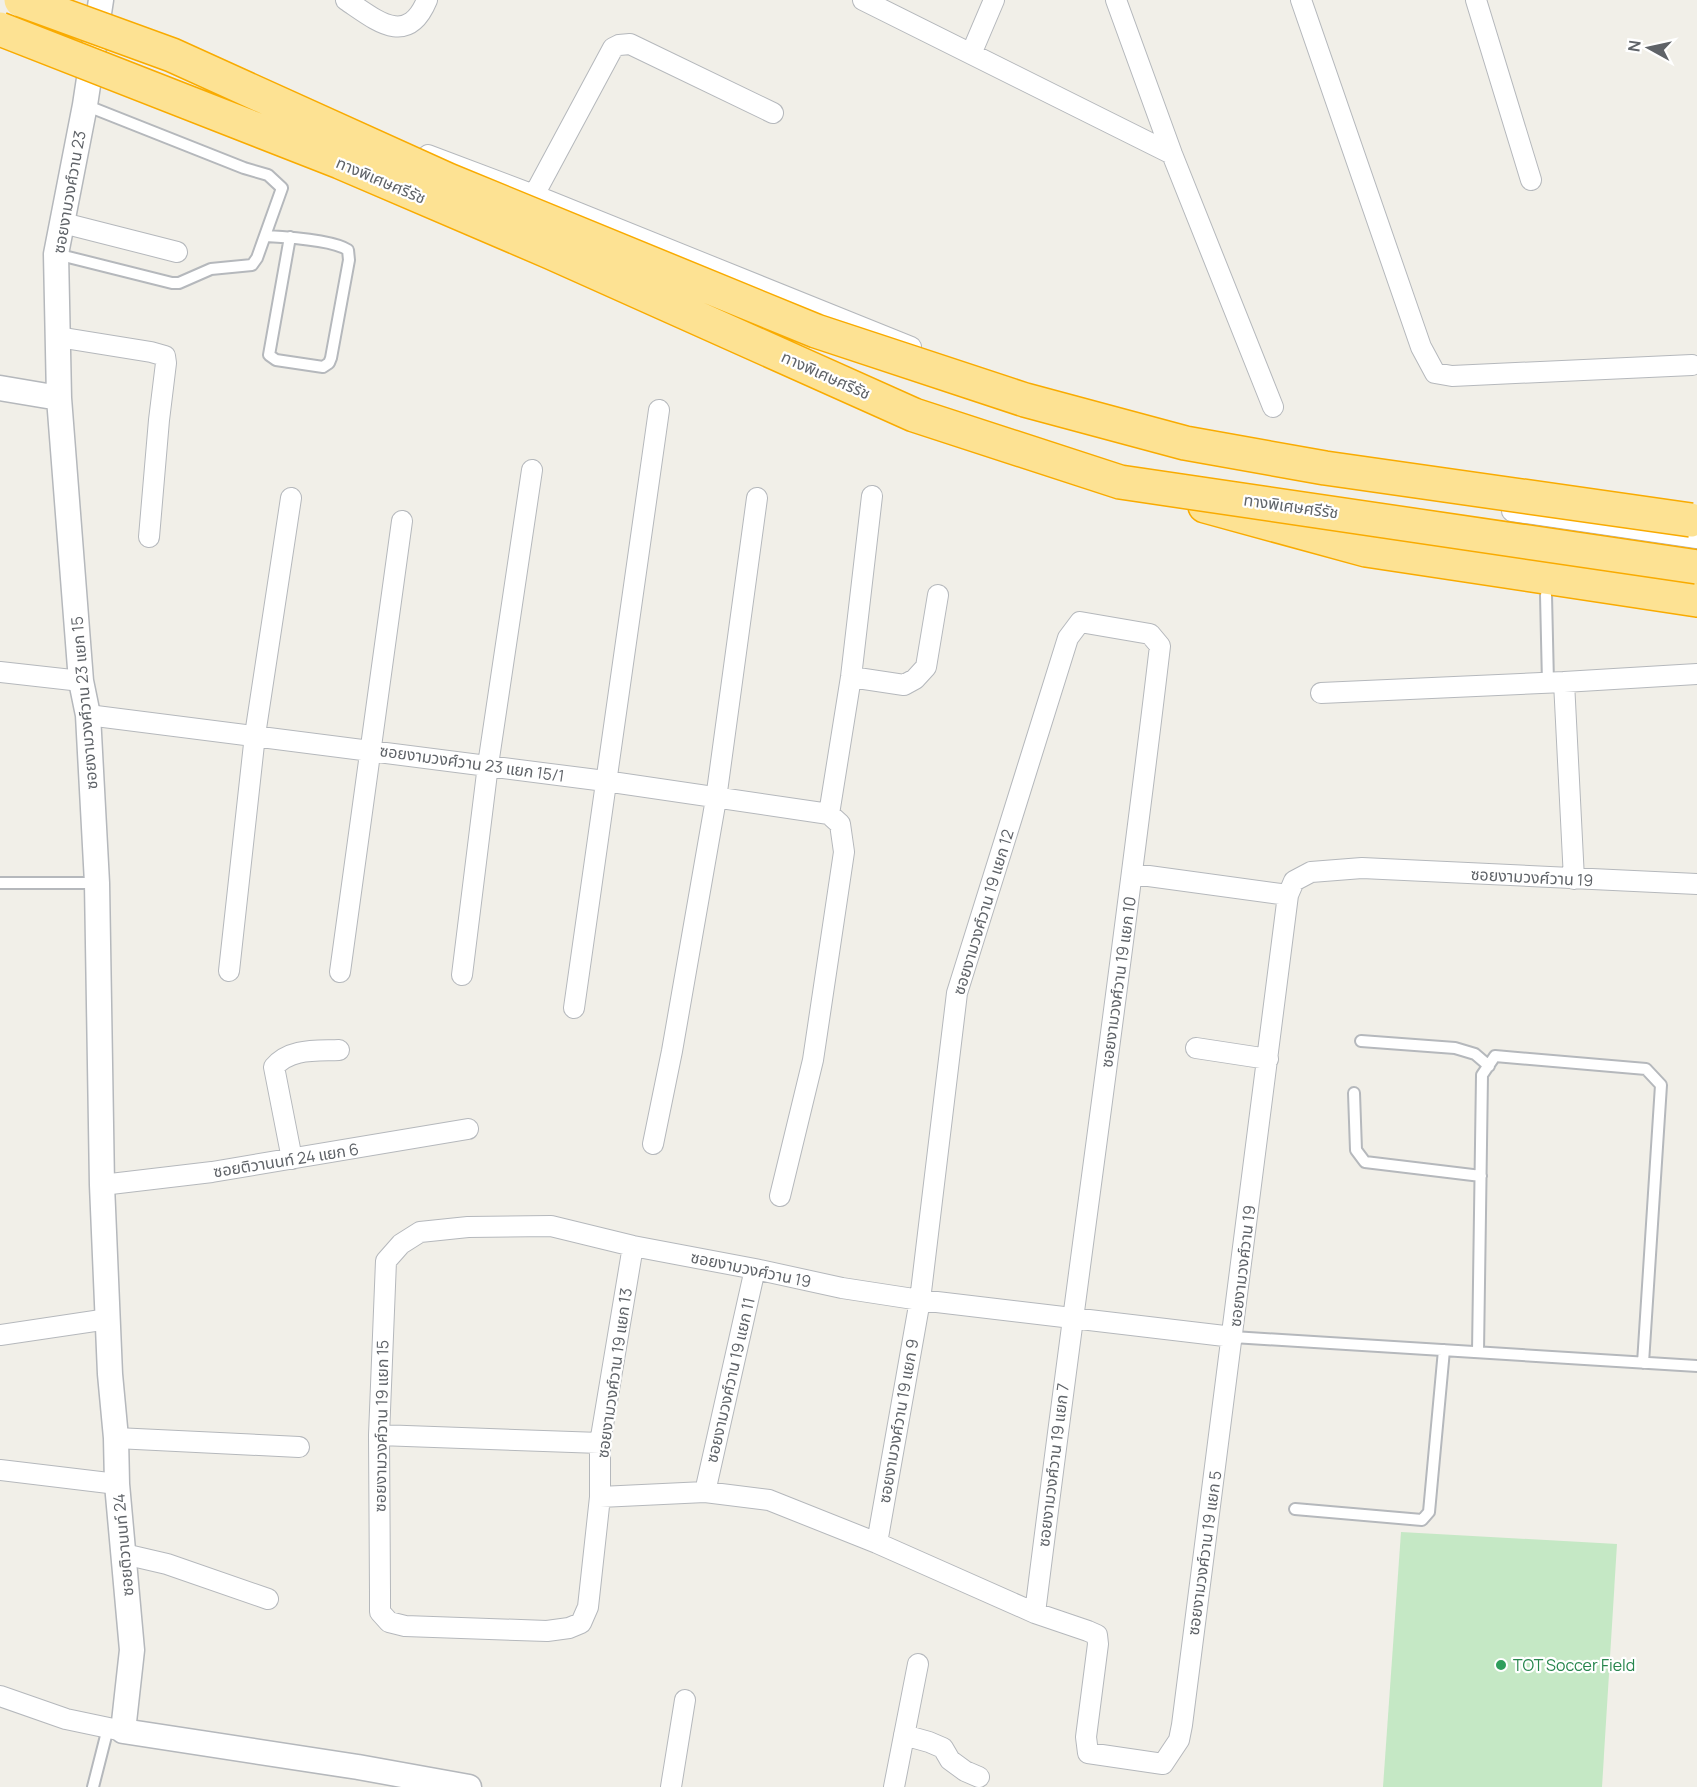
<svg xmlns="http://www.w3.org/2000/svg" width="1697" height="1787" font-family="Manrope,'Noto Sans Thai',sans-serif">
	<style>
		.green { fill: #c5e8c5 }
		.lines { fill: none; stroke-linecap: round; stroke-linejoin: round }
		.service-casing { stroke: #b5b8bc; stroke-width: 14 }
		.minor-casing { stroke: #b5b8bc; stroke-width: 22 }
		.tertiary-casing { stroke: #b5b8bc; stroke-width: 27 }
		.motorway-casing { stroke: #f9ab00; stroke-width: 36 }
		.service { stroke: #fff; stroke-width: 10 }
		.minor { stroke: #fff; stroke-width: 20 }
		.tertiary { stroke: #fff; stroke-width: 24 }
		.motorway { stroke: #fde293; stroke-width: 33 }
		.motorway-bridge-casing { stroke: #f9ab00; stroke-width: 36; stroke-linecap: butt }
		.motorway-bridge { stroke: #fde293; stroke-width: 33 }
		.leisure-dot { fill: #2e9e5b; stroke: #fff; stroke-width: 2 }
		.labels { text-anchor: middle; stroke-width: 4.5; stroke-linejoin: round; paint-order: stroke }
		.street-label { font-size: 16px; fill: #5f6368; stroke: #fff }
		.leisure-label { font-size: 16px; fill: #27864d; stroke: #fff; text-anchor: start }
	</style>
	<rect width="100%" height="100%" fill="#f1efe8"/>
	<path class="green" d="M1401 1532 1617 1544 1602 1787H1383Z"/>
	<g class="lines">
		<defs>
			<path id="service" d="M266 236C285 237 333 240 348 250L349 260 331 358 329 363 323 367 276 360 269 355 290 237
				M56 254 172 283H179L211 269 252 265 257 258 282 188 268 175 244 168 85 105
				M1546 595 1548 683
				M0 883H97
				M1361 1041 1455 1048 1475 1054 1489 1066
				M1354 1093 1356 1150 1365 1162 1481 1176
				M1233 1337 1697 1366
				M1478 1352 1482 1075 1495 1056 1646 1069 1661 1085 1643 1363
				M1295 1509 1422 1520 1429 1512 1444 1350
				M93 1787 108 1728"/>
			<path id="minor" d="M346 0C376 20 407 48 427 0
				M863 0 1172 154
				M1116 0 1172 154 1273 407
				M1301 0 1421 347 1435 373 1452 376 1692 365
				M1476 0 1531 180
				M971 54 994 0
				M428 155 534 195 911 347
				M534 195 613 48 619 45 630 44 773 113
				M63 223 177 252
				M58 337 151 352 165 356 166 363 159 420 149 537
				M1512 511 1697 538
				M0 672 81 681
				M851 677 904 685 915 679 926 667 938 595
				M1564 682 1574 879
				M1321 693 1564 682 1697 674
				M88 715 605 781 829 814 840 824 844 852 813 1060 780 1196
				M829 814 851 677 872 496
				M1134 874 1288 895
				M229 971 255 735 291 498
				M340 972 402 521
				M462 975 488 765 532 470
				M574 1008 659 410
				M1196 1048 1268 1059
				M653 1144 672 1051 716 799 757 498
				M292 1159 274 1067C290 1048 316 1051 339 1050
				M102 1185 212 1172 468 1129
				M633 1246 600 1443V1497L588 1607 581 1623 569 1628 547 1631 405 1626 389 1622 380 1612V1592L379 1435 386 1261 401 1244 420 1232 468 1227 551 1226 633 1246 755 1269 842 1288 920 1300 1233 1337
				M0 1335 108 1319
				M379 1435 600 1443
				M116 1438 299 1447
				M0 1470 117 1484
				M705 1492 755 1269
				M600 1497 705 1492 769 1500 877 1543 1035 1613 1088 1631 1097 1635 1098 1644 1086 1737 1088 1753 1163 1764 1179 1740 1182 1725 1288 895 1294 881 1311 872 1362 868 1697 884
				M877 1543 920 1300 957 993 1068 638 1080 622 1150 634 1160 646C1122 969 1075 1290 1035 1613
				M124 1554 167 1564 268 1599
				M0 1696 66 1719 123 1731
				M904 1735 929 1742 943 1748 950 1760 965 1771 979 1777
				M671 1787 685 1700
				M894 1787 918 1664"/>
			<path id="tertiary" d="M101 0 85 105 56 254 59 398 81 681 88 715 97 883 102 1185 110 1374 116 1438 117 1484 132 1650 123 1731 358 1767 469 1787
				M0 388 59 398"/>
			<path id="motorway" d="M1205 506 1366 550 1697 600"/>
		</defs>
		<use href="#service" class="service-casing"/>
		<use href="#minor" class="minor-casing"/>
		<use href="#tertiary" class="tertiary-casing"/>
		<use href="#motorway" class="motorway-casing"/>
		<use href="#service" class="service"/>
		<use href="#minor" class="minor"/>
		<use href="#tertiary" class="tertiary"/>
		<use href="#motorway" class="motorway"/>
		<defs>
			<path id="motorway-bridge" d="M21 0 172 55 448 180 816 331 1025 400 1185 443 1325 468 1691 520
				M0 29 340 162 550 252 914 415 1120 482 1697 567"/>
		</defs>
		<use href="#motorway-bridge" class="motorway-bridge-casing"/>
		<use href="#motorway-bridge" class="motorway-bridge"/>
	</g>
	<circle class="leisure-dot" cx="1501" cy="1665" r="6"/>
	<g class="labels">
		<g class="street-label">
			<text transform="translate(381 180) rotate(23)" y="6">ทางพิเศษศรีรัช</text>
			<text transform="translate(69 192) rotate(-80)" y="6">ซอยงามวงศ์วาน 23</text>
			<text transform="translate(826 375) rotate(24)" y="6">ทางพิเศษศรีรัช</text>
			<text transform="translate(1291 506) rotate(8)" y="6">ทางพิเศษศรีรัช</text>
			<text transform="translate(84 703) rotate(-95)" y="6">ซอยงามวงศ์วาน 23 แยก 15</text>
			<text transform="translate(472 763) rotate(8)" y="6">ซอยงามวงศ์วาน 23 แยก 15/1</text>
			<text transform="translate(1532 877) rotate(3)" y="6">ซอยงามวงศ์วาน 19</text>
			<text transform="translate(983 912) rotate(-73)" y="6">ซอยงามวงศ์วาน 19 แยก 12</text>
			<text transform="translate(1118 982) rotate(-82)" y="6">ซอยงามวงศ์วาน 19 แยก 10</text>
			<text transform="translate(286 1160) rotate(-9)" y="6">ซอยติวานนท์ 24 แยก 6</text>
			<text transform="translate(1242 1266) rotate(-83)" y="6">ซอยงามวงศ์วาน 19</text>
			<text transform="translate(751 1269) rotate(12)" y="6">ซอยงามวงศ์วาน 19</text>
			<text transform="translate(614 1373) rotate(-82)" y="6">ซอยงามวงศ์วาน 19 แยก 13</text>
			<text transform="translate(730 1380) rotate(-77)" y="6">ซอยงามวงศ์วาน 19 แยก 11</text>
			<text transform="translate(898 1421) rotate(-80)" y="6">ซอยงามวงศ์วาน 19 แยก 9</text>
			<text transform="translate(381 1426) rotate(-89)" y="6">ซอยงามวงศ์วาน 19 แยก 15</text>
			<text transform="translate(1053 1465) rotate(-83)" y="6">ซอยงามวงศ์วาน 19 แยก 7</text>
			<text transform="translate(123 1545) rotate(-95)" y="6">ซอยติวานนท์ 24</text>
			<text transform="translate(1204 1553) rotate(-82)" y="6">ซอยงามวงศ์วาน 19 แยก 5</text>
		</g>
		<g class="leisure-label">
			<text x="1513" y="1671">TOT Soccer Field</text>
		</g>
	</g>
	<g transform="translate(1649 48) rotate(278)" stroke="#ffffff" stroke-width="4.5" paint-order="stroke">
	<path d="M0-4.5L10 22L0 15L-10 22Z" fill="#5f6368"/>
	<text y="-9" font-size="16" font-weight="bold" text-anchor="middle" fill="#5f6368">N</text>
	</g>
</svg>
